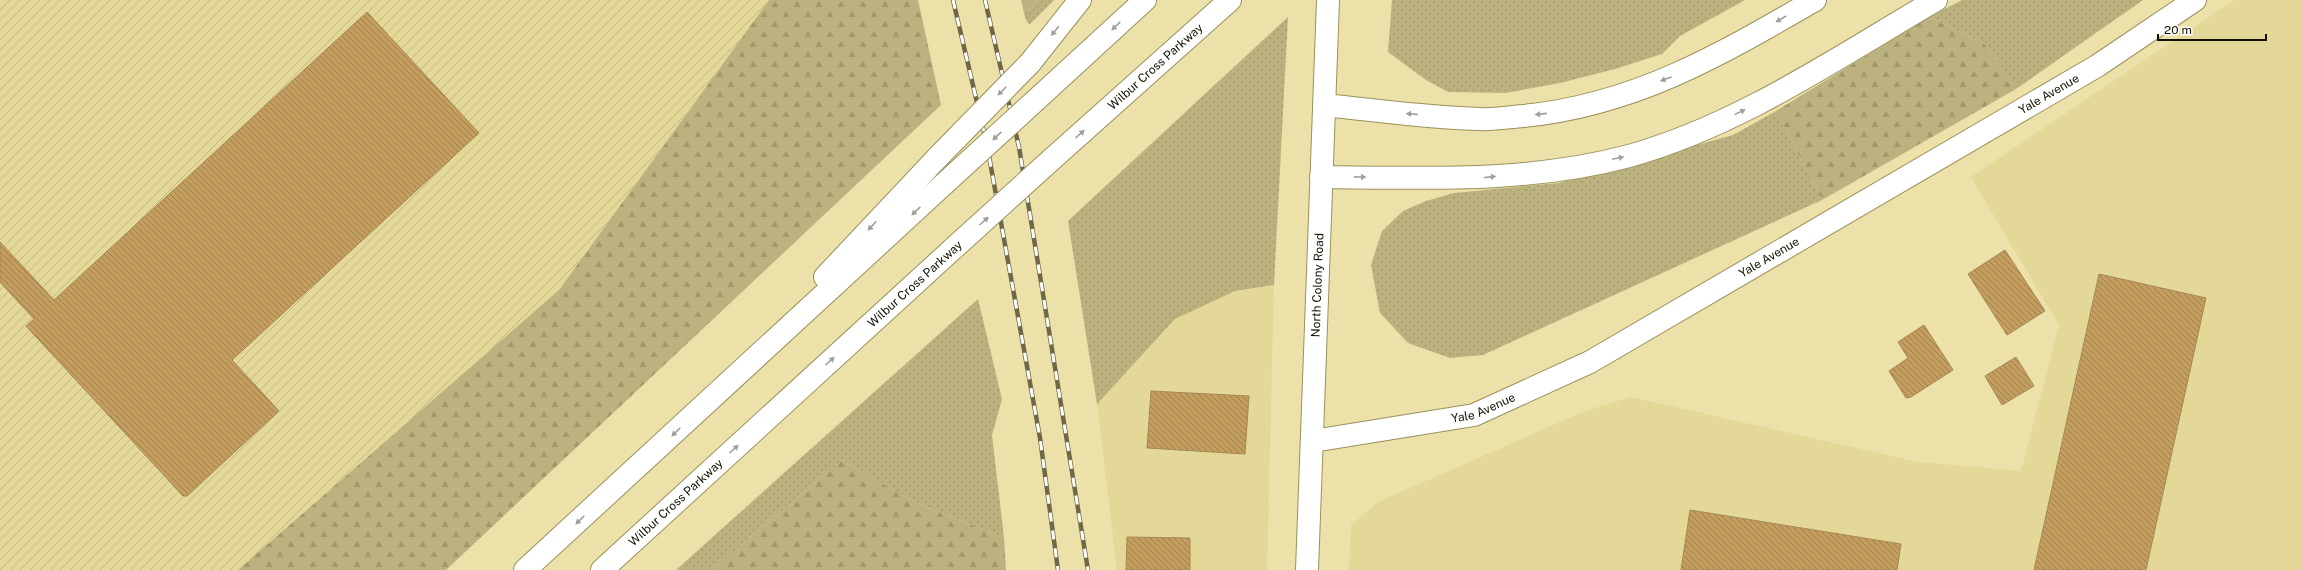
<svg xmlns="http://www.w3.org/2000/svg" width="2302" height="570" font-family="'Public Sans',sans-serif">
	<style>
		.built { fill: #e4d898 }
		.industrial { fill: url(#industrial-furrows) }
		.grass { fill: url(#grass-dots) }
		.forest { fill: url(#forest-firs) }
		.building { fill: url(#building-back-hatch); stroke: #a48758 }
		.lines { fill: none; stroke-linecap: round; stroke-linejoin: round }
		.tertiary-casing { stroke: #9b915c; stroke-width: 24 }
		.primary-casing { stroke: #9b915c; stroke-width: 24 }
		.motorway-casing { stroke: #9b915c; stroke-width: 24 }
		.tertiary { stroke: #fff; stroke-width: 22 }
		.primary { stroke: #fff; stroke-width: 22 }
		.motorway { stroke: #fff; stroke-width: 22 }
		.rail-casing { stroke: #6e6847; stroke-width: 4.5 }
		.rail { stroke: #fff; stroke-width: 3; stroke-dasharray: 9; stroke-linecap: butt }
		.motorway-bridge-casing { stroke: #9b915c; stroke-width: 24; stroke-linecap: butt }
		.motorway-bridge { stroke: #fff; stroke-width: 22 }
		.oneway { fill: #a19f99 }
		.labels { text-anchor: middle; stroke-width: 3; stroke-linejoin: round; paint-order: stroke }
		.street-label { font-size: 12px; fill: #130f00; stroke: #fff }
	</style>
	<defs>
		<pattern id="industrial-furrows" width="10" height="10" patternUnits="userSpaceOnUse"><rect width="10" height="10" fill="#e4d898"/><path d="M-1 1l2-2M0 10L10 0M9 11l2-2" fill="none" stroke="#c3b881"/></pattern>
		<pattern id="grass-dots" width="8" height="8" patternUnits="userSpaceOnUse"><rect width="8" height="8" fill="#bcb27f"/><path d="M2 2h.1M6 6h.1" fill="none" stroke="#a1986c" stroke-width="1.8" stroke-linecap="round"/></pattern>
		<pattern id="forest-firs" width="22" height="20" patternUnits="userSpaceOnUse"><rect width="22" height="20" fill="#bcb27f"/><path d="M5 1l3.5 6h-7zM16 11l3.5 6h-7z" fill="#a1986c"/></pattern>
		<pattern id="building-back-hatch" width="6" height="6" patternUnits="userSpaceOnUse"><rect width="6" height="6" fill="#c49e5e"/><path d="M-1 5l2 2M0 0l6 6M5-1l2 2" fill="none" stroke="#9e7f4b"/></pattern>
	</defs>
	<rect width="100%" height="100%" fill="#ebe1a9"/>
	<path class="built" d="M2234 0H2302V570H1349L1351 525 1378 502 1585 411 1631 397 1918 462 2021 471 2059 325 1971 177Z
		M1274 285 1267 570H1117L1097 404 1175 319 1235 291Z"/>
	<path class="industrial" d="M0 0H769L559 290 238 570H0Z"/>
	<path class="grass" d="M1037 0H1054L1029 25 1025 17Z
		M1392 0H1745L1680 36 1662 54 1615 69 1560 83 1505 93 1448 92 1426 80 1388 52Z
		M1962 0H2143L2016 89 1984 43 1929 17Z
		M1288 17 1274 285 1235 291 1175 319 1097 404 1068 221Z
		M1776 111 1822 200 1483 355 1450 358 1408 343 1380 313 1371 265 1382 231 1403 211 1426 201 1454 193 1558 183 1733 135Z
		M978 299 1002 399 992 435 1004 538 917 503 842 460 712 570H676Z"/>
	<path class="forest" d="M769 0H918L941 105 446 570H238L559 290Z
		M1021 0H1037L1025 17Z
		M1929 17 1984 43 2016 89 1822 200 1776 111Z
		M842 460 917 503 1004 538 1006 570H712Z"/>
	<path class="building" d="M367 12 479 133 232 360 279 411 187 496H183L26 326 34 319 0 282V242L54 300Z
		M2005 250 2045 311 2007 335 1968 274Z
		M2099 274 2206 298 2146 570H2034Z
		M1924 325 1953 370 1911 397 1906 398 1889 371 1908 358 1898 342Z
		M2016 357 2034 386 2002 405 1985 376Z
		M1151 391 1249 396 1245 454 1147 448Z
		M1690 510 1901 544 1897 570H1681Z
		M1127 537 1190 538V570H1126Z"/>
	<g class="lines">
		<defs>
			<g id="tertiary">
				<path id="s1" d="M1313 441 1474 415 1590 362 2097 66 2195 0"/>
			</g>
			<g id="primary">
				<path id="s2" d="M1307 570 1328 0"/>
			</g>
			<g id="motorway">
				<path d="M1030 63 1080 0"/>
				<path d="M1036 100 1145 0"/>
				<path d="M1324 105C1376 110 1428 118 1480 119 1494 120 1509 117 1523 116 1635 105 1720 55 1815 0"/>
				<path id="s3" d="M1051 160 1230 0"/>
				<path d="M1321 177C1424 178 1528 183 1629 156 1740 125 1838 57 1936 0"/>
				<path d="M825 277 938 157"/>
				<path d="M525 570 944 184"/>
				<path id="s4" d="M602 570 955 247"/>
			</g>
		</defs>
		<use href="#tertiary" class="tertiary-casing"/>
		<use href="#primary" class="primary-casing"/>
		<use href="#motorway" class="motorway-casing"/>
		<use href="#tertiary" class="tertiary"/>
		<use href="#primary" class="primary"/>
		<use href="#motorway" class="motorway"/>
		<defs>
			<path id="rail" d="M953 0 987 145 1040 438 1058 570
				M985 0 1019 147 1088 570"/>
		</defs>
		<use href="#rail" class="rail-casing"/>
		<use href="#rail" class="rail"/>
		<defs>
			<path id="motorway-bridge" d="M938 157 1030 63
				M944 184 1036 100
				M955 247 1051 160"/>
		</defs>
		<use href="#motorway-bridge" class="motorway-bridge-casing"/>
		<use href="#motorway-bridge" class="motorway-bridge"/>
	</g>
	<defs><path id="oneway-solid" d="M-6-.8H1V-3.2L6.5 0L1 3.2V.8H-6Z"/></defs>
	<g class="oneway">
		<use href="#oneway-solid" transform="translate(1781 19) rotate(150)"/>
		<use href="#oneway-solid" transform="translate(1116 26) rotate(137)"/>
		<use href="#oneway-solid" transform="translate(1055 31) rotate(128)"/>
		<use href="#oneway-solid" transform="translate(1666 79) rotate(160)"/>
		<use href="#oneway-solid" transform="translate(1002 91) rotate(135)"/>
		<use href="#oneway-solid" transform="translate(1740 112) rotate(-26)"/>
		<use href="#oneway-solid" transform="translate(1412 114) rotate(-175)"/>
		<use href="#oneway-solid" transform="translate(1541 114) rotate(174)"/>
		<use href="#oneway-solid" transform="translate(1080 134) rotate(-42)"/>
		<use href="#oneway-solid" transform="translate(997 136) rotate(137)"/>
		<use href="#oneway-solid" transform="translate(1618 158) rotate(-12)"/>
		<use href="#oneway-solid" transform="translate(1360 177) rotate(1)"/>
		<use href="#oneway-solid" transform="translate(1490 177) rotate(-6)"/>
		<use href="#oneway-solid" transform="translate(916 211) rotate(137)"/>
		<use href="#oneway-solid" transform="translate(984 221) rotate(-42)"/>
		<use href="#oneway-solid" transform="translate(872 226) rotate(133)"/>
		<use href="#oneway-solid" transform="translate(830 361) rotate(-42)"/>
		<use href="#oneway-solid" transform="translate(676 432) rotate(137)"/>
		<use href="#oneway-solid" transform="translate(734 449) rotate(-42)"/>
		<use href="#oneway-solid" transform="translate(580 520) rotate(137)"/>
	</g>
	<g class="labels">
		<g class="street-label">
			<text dy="4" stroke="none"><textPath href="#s3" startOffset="140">Wilbur Cross Parkway</textPath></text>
			<text dy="4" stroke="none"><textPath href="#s1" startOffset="822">Yale Avenue</textPath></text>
			<text dy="4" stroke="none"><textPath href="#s1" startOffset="498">Yale Avenue</textPath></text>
			<text transform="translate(915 284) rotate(-42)" y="4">Wilbur Cross Parkway</text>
			<text dy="4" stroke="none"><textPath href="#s2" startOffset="285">North Colony Road</textPath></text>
			<text dy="4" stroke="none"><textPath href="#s1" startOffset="174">Yale Avenue</textPath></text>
			<text dy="4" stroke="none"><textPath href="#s4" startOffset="100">Wilbur Cross Parkway</textPath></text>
		</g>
	</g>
	<path d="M2158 34v6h108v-6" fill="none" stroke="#130f00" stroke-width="2"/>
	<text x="2164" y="34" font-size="12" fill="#130f00" stroke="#ffffff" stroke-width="3" paint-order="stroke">20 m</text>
</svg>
